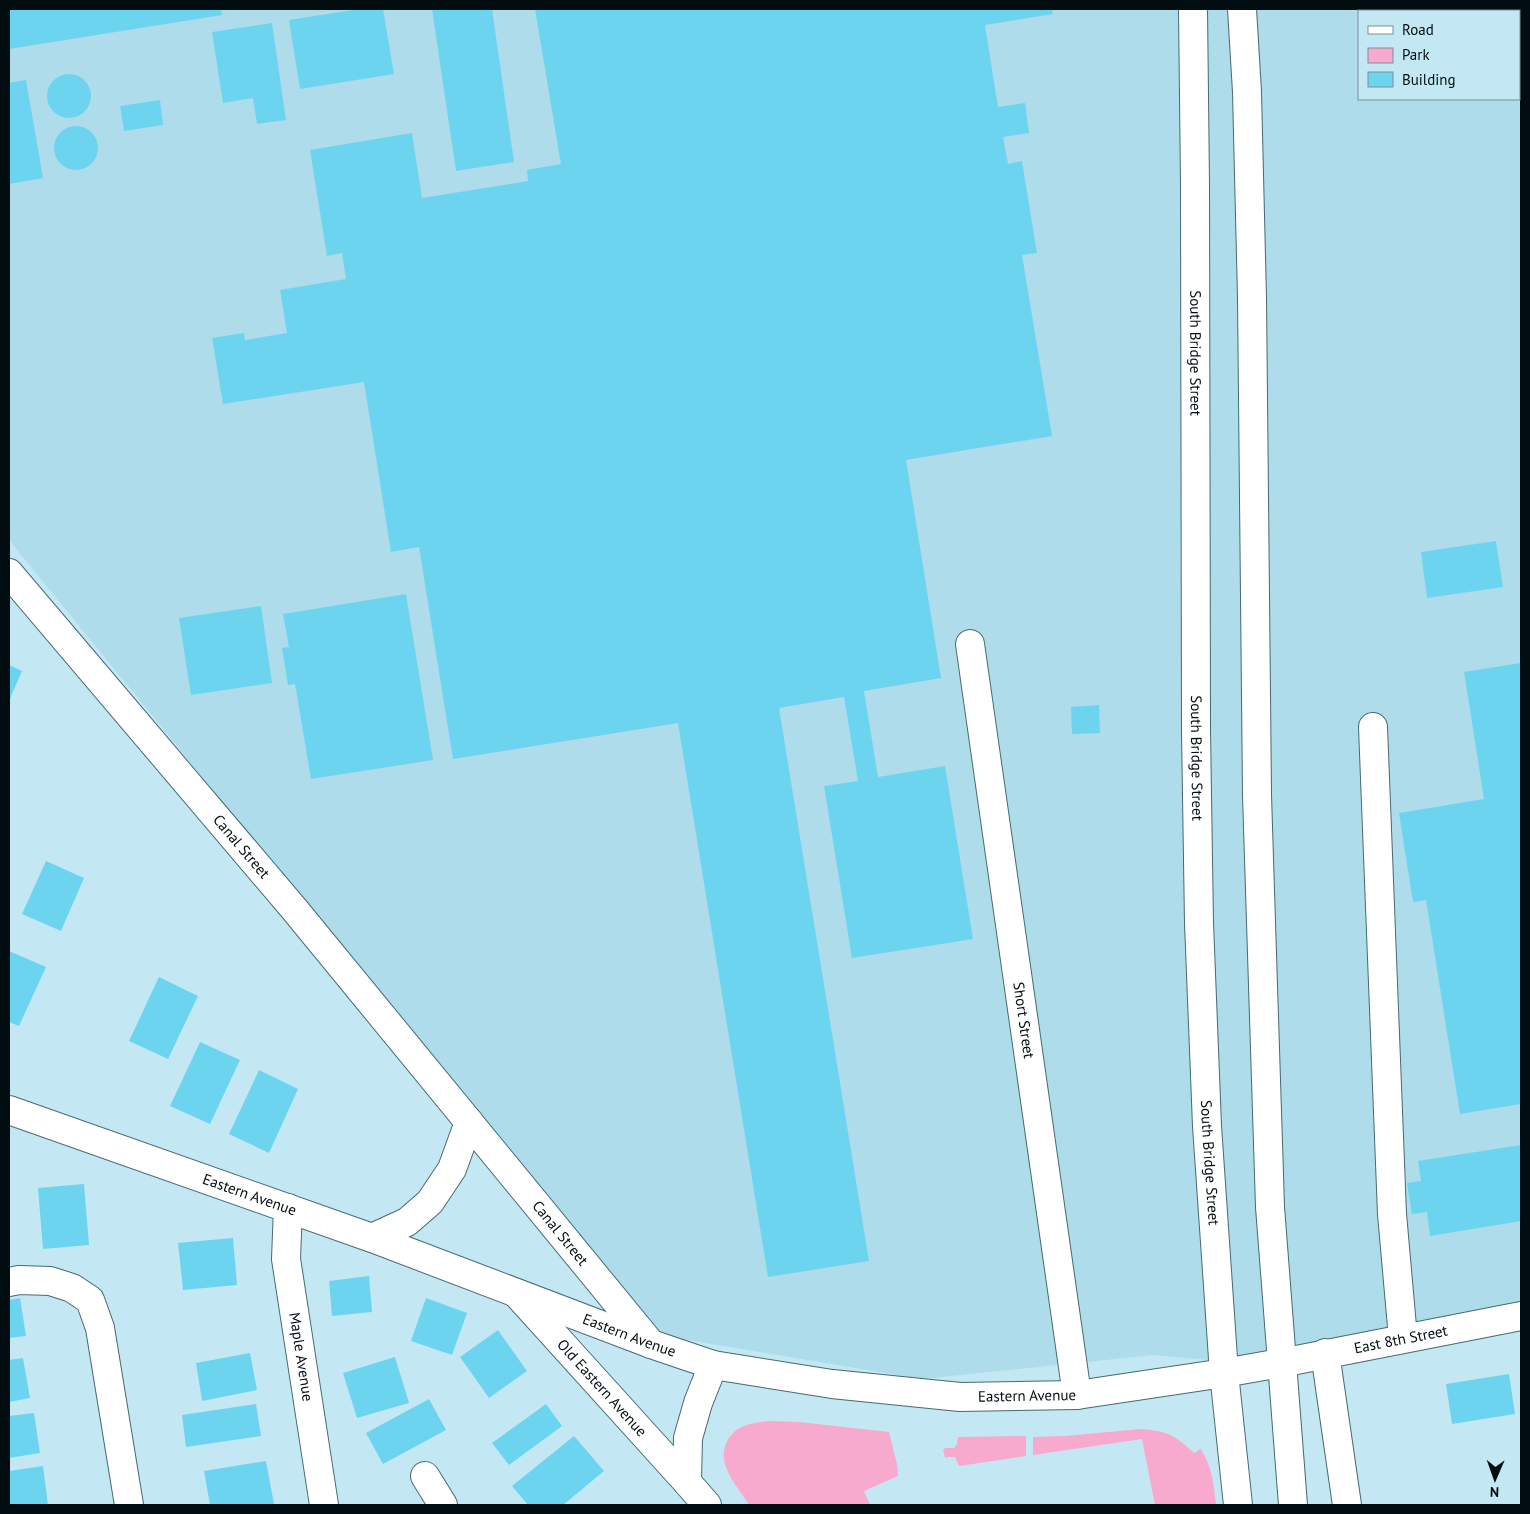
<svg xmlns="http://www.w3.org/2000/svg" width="1530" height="1514" font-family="'PT Sans',sans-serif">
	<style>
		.built { fill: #aedcea; fill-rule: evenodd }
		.green { fill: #f8a9ce }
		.building { fill: #6dd4f0 }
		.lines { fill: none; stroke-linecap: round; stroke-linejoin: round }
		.minor-casing { stroke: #476973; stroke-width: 30 }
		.major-casing { stroke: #476973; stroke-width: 30 }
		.minor { stroke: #fff; stroke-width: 28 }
		.major { stroke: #fff; stroke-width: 28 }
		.labels { text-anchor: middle; stroke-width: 4; stroke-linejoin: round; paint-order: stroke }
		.street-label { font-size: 15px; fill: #020d11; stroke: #c3e8f4 }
	</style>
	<rect width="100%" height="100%" fill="#c3e8f4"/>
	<path class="built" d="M9 9H1521V1329L1295 1368 1154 1355 921 1379 657 1335 9 540ZM1359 11H1519V99H1359Z"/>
	<path class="green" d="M768 1421 799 1422 889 1432 897 1464 898 1476 864 1491 870 1505H749C737 1485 713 1462 729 1438 733 1432 738 1428 744 1426 752 1423 760 1422 768 1421Z
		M1141 1429C1167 1431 1175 1435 1194 1453L1201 1449C1212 1467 1214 1485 1216 1505H1155L1142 1439 1033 1455V1437L1065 1436Z
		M1026 1436V1456L959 1466 955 1457H949L945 1458 943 1450 945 1448H954L957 1444 958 1437Z"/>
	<path class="building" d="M9 9H221L222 15 9 49Z
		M359 9H383L394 74 300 89 289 20Z
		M432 9H492L514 162 456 171Z
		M535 9H1052L1053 14 985 25 998 107 1025 103 1029 133 1003 137 1008 164 1022 161 1037 253 1022 255 1052 436 906 460 941 678 864 691 878 777 945 766 973 939 852 958 824 786 858 781 844 697 779 708 869 1261 768 1277 678 723 453 759 419 547 391 552 364 382 223 404 212 338 244 333 245 340 287 333 280 290 346 279 342 253 327 256 310 150 412 133 422 198 528 181 527 170 561 164Z
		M1440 9H1498V10L1440 11Z
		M272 23 286 120 257 124 253 98 223 103 212 32Z
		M47 96a22 22 0 1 1 44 0a22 22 0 1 1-44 0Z
		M26 80 43 178 9 184V83Z
		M160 100 163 125 124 131 120 106Z
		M54 148a22 22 0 1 1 44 0a22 22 0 1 1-44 0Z
		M1496 541 1503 587 1427 598 1421 552Z
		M406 594 433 760 311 779 295 684 288 685 282 648 289 647 283 614Z
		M261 606 272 683 191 695 179 618Z
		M1521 663V1104L1460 1114 1426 900 1413 902 1399 813 1484 799 1464 672Z
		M9 665 22 671 9 701Z
		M1099 705 1100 733 1072 734 1071 707Z
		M46 861 84 878 61 931 22 914Z
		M9 951 46 967 19 1026 9 1022Z
		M159 977 198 996 168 1059 129 1041Z
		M200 1042 240 1060 210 1124 170 1106Z
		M259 1070 298 1089 269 1153 229 1134Z
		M1521 1145V1221L1430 1236 1427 1212 1412 1214 1407 1183 1421 1181 1418 1161Z
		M84 1184 89 1245 43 1249 38 1188Z
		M233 1238 237 1285 183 1290 178 1243Z
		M369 1276 372 1312 332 1316 329 1281Z
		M20 1298 26 1336 9 1338V1300Z
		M426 1298 467 1313 452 1355 411 1341Z
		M498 1330 527 1371 489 1398 460 1357Z
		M250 1353 257 1390 202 1401 196 1363Z
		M395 1357 409 1403 357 1418 343 1373Z
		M23 1358 30 1398 9 1402V1360Z
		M1509 1374 1515 1414 1452 1424 1446 1384Z
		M429 1399 446 1430 383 1464 366 1433Z
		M256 1404 261 1436 186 1447 182 1415Z
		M546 1404 562 1426 509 1465 492 1443Z
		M34 1413 40 1453 9 1458V1416Z
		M574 1436 604 1471 563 1505H528L512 1486Z
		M266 1461 274 1504 265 1505H210L204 1471Z
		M43 1466 48 1505H9V1471Z"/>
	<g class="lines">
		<defs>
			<g id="minor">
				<path id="s1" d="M9 573 295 910 651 1344"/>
				<path id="s2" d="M970 644 1077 1395"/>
				<path d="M1373 727 1392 1214 1403 1338"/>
				<path id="s3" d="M288 1208 286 1259 324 1505"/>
				<path d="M372 1238 407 1222 430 1202 452 1169 469 1122"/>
				<path d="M9 1282 19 1280 50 1281 72 1288 90 1300 100 1328 129 1505"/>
				<path id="s4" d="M516 1293 687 1482"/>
				<path d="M1325 1353 1347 1505"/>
				<path id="s5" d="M1281 1363 1521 1316"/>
				<path d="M425 1476 443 1505"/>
				<path d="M707 1505 687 1482 688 1438 698 1403 713 1365"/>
			</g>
			<g id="major">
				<path id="s6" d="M1193 9 1195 184 1196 731 1199 923 1207 1126 1224 1373 1238 1505"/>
				<path d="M1242 9 1247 92 1252 298 1257 795 1270 1207 1293 1505"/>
				<path id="s7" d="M9 1110 372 1238 651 1344 713 1365 832 1384 960 1397 1077 1395 1224 1373 1281 1363"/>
			</g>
		</defs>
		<use href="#minor" class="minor-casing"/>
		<use href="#major" class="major-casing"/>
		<use href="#minor" class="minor"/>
		<use href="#major" class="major"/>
	</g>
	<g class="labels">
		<g class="street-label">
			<text dy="5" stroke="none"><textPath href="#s6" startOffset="344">South Bridge Street</textPath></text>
			<text dy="5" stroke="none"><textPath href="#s6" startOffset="749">South Bridge Street</textPath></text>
			<text dy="5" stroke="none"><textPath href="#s1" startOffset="359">Canal Street</textPath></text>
			<text dy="5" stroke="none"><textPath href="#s2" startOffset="380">Short Street</textPath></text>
			<text dy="5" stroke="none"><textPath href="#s6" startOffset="1154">South Bridge Street</textPath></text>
			<text dy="5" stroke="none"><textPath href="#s7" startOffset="255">Eastern Avenue</textPath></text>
			<text dy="5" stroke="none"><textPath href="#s1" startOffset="860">Canal Street</textPath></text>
			<text dy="5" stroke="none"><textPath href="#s7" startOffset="660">Eastern Avenue</textPath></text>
			<text dy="5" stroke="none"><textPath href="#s5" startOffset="122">East 8th Street</textPath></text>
			<text dy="5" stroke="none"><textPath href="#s3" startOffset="150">Maple Avenue</textPath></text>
			<text dy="5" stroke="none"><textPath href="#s4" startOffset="128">Old Eastern Avenue</textPath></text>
			<text dy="5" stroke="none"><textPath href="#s7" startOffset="1065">Eastern Avenue</textPath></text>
		</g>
	</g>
	<rect width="1530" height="1514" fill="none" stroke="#020d11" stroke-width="20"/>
	<rect x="1358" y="10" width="162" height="90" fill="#c3e8f4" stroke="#769099"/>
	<rect x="1368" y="26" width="25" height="8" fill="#ffffff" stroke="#769099"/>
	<text x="1402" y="35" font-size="15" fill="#020d11">Road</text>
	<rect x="1368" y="48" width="25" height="15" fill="#f8a9ce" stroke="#769099"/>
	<text x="1402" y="60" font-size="15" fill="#020d11">Park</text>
	<rect x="1368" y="72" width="25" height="15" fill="#6dd4f0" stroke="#769099"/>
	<text x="1402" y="85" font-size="15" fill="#020d11">Building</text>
	<g transform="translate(1495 1479) rotate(182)" stroke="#c3e8f4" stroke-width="4" paint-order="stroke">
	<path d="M0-4L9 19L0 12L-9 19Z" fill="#020d11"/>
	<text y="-8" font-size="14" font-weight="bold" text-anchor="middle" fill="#020d11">N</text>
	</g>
</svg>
